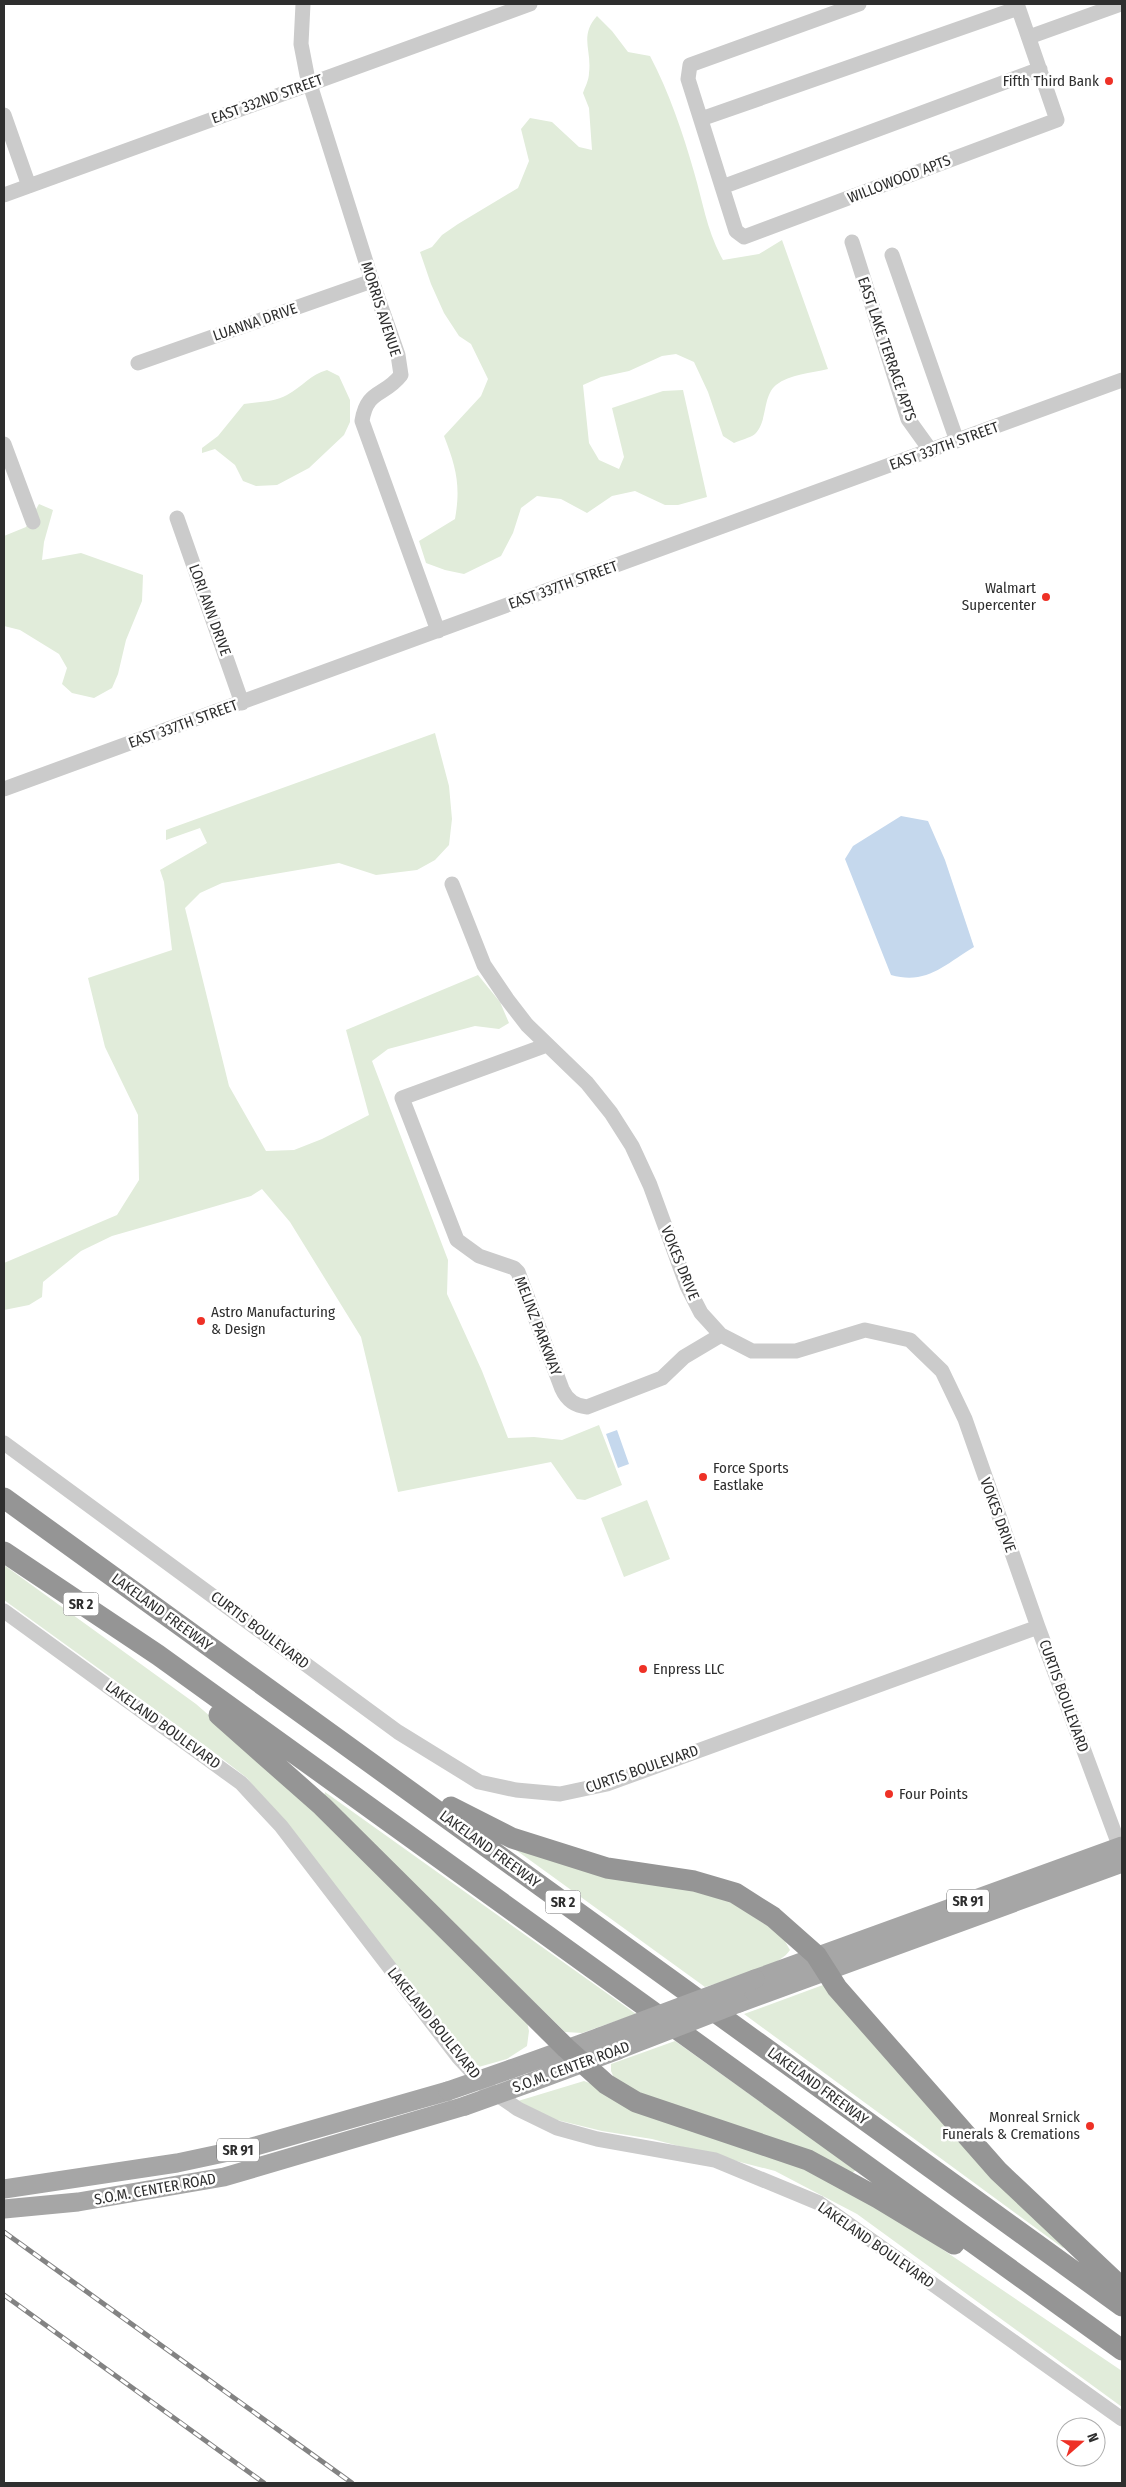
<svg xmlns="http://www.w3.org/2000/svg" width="1126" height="2487" font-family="'Fira Sans Condensed',sans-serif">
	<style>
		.green { fill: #e1ecda }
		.water { fill: #c5d8ed }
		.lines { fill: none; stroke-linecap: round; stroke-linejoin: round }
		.minor { stroke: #cbcbcb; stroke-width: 15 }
		.major { stroke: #a6a6a6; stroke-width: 19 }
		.highway { stroke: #959595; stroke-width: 21 }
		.rail-casing { stroke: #838383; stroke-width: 5 }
		.rail { stroke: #fff; stroke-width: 3; stroke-dasharray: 9; stroke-linecap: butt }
		.major-bridge { stroke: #a6a6a6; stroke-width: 19 }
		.poi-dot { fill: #ee3126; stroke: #fff; stroke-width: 2 }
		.labels { text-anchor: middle; stroke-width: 5; stroke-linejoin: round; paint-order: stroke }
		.shield { fill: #fff; stroke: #6d6d6d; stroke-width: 1 }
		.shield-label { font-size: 14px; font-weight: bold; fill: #2e2e2e }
		.poi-label { font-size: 15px; fill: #2e2e2e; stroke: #fff; text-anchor: start }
		.street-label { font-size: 15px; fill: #2e2e2e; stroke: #fff }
	</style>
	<rect width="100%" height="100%" fill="#fff"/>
	<path class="green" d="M597 16 612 31 628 52 650 56C669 92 683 133 694 172 703 202 707 232 723 260L759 254 782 240 828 369C811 373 790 374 776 385 762 397 768 421 755 434 750 438 740 440 734 443L723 436 708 392 694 362 676 354 662 356 629 371 601 377 583 385 589 443 599 460 619 469 624 457 612 408 663 391 683 390 707 497 678 505H665L635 491 612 496 587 513 561 499 537 496 521 508 513 533 501 556 464 574 445 570 426 563 419 541 455 519C461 485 456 467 444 436L481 396 488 379 471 344 459 336 444 313 431 284 420 252 432 247 442 235 458 224 518 188 529 161 521 129 530 118 552 122 579 147 592 150 589 108 583 93C585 87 589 80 589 73 592 50 579 36 597 16Z
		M327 370 339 376 350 400V422L344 435 309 468 277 485 256 486 243 481 235 465 215 449 202 453V448L218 436 244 404C257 402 275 402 287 395 302 387 311 374 327 370Z
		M39 504 53 510 44 542 42 560 81 553 143 575 142 601 126 640 118 674 112 688 94 698 72 693 62 684 67 668 59 654 20 630 4 626V536L26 527Z
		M435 733 449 786 452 819 449 845 435 860 417 870 376 875 339 863 222 883 200 893 185 908 229 1086 266 1151 294 1150 322 1139 369 1115 346 1030 478 975 500 1002 509 1023 499 1029 475 1026 388 1049 372 1061 448 1260 447 1294 482 1371 508 1438 534 1437 562 1440 599 1425 622 1485 585 1500 577 1499 551 1462 398 1492 361 1337 290 1222 262 1189 251 1196 112 1236 81 1251 43 1282 42 1297 29 1305 4 1310V1263L117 1215 139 1180 138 1115 105 1047 88 978 172 950 164 882 160 870 207 843 200 828 166 840V830Z
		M647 1500 670 1559 624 1577 601 1518Z
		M4 1565 196 1704 235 1738 277 1775 527 2022 529 2031 527 2046 507 2059 475 2068 324 1873 247 1778 207 1747 4 1600Z
		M325 1792 636 2014 582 2033 565 2032 324 1796Z
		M498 1837 715 1890 782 1936 790 1950C779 1968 726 1980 705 1987Z
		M823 1985 1067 2244 1063 2248 744 2014Z
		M675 2041 856 2170 851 2174 662 2107 615 2080 611 2071V2064Z
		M584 2081 803 2163 905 2224 1122 2371V2407L857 2214 775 2171 652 2139 602 2131 553 2119 518 2101Z"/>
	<path class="water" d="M901 816 928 821 945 860 974 947C944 965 927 985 891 975L845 859 853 846Z
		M617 1430 629 1464 618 1468 606 1434Z"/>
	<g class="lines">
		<path class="minor" d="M303 4 301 44 307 75 372 281 398 355 401 375C384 397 367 389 362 421L438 631
			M859 4 690 65 688 79 736 231 744 237 1057 120 1017 4
			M1029 37 1121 4
			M4 115 29 186
			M701 119 1018 8
			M722 187 1040 69
			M4 195 530 4
			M852 242 908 419 931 451
			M892 255 957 441
			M138 363 372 281
			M4 444 33 522
			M177 518 242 703
			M4 789 1122 380
			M452 884 484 965 507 999 527 1025 587 1083 611 1113 632 1146 650 1185 687 1286 701 1313 721 1335 752 1351H796L865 1330 910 1340 942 1371 965 1419 1038 1627 1122 1853
			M547 1045 402 1098 457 1240 479 1256 514 1268 518 1272 562 1389C567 1400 575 1406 587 1407L662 1378 684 1357 721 1335
			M4 1443 398 1732 479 1782 516 1790 560 1794 607 1784 1038 1627
			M4 1611 241 1783 281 1826 459 2058 486 2087 518 2109 557 2128 597 2139 715 2160 819 2203 1122 2419"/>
		<path class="major" d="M755 1979 1122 1846
			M739 2003 1122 1863
			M511 2069 600 2037
			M532 2082 618 2050
			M4 2189 177 2163 252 2147 448 2091
			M4 2209 78 2202 224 2177 465 2106"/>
		<path class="highway" d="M4 1498 1122 2306
			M4 1552 158 1655 1122 2350
			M219 1715 322 1806 566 2048 606 2084 636 2102 808 2160 878 2198 954 2244
			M451 1807 512 1838 607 1868 694 1881 735 1893 773 1917 816 1955 837 1988 998 2171 1122 2288"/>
		<defs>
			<path id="rail" d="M4 2232 352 2483
				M4 2295 264 2483"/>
		</defs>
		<use href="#rail" class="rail-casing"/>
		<use href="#rail" class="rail"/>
		<path class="major-bridge" d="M600 2037 755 1979
			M618 2050 739 2003
			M448 2091 511 2069
			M465 2106 532 2082"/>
	</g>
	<g class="poi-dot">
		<circle cx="1109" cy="81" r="5"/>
		<circle cx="1046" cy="597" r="5"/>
		<circle cx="201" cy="1321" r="5"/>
		<circle cx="703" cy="1477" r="5"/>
		<circle cx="643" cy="1669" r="5"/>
		<circle cx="889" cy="1794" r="5"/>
		<circle cx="1090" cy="2126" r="5"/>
	</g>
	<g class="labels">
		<g class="shield">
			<rect x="63.5" y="1592.5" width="35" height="23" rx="4"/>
			<rect x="947" y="1889.5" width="42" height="23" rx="4"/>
			<rect x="545.5" y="1890.5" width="35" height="23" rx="4"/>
			<rect x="217" y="2138.5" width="42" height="23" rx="4"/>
		</g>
		<g class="shield-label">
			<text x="81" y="1609">SR 2</text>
			<text x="968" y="1906">SR 91</text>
			<text x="563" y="1907">SR 2</text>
			<text x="238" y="2155">SR 91</text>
		</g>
		<g class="poi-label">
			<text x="1099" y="86" text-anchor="end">Fifth Third Bank</text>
			<text x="1036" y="593" text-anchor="end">Walmart<tspan x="1036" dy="17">Supercenter</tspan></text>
			<text x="211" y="1317">Astro Manufacturing<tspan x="211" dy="17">&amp; Design</tspan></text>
			<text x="713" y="1473">Force Sports<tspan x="713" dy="17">Eastlake</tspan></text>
			<text x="653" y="1674">Enpress LLC</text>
			<text x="899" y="1799">Four Points</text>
			<text x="1080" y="2122" text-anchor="end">Monreal Srnick<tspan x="1080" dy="17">Funerals &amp; Cremations</tspan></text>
		</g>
		<g class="street-label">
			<text transform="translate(267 99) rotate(-20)" y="5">EAST 332ND STREET</text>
			<text transform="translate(899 179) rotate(-21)" y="5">WILLOWOOD APTS</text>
			<text transform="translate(381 309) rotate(72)" y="5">MORRIS AVENUE</text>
			<text transform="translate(255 322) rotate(-19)" y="5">LUANNA DRIVE</text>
			<text transform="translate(887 349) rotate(71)" y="5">EAST LAKE TERRACE APTS</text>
			<text transform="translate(944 446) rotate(-20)" y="5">EAST 337TH STREET</text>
			<text transform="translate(563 585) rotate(-20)" y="5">EAST 337TH STREET</text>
			<text transform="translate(210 610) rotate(70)" y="5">LORI ANN DRIVE</text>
			<text transform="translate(183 724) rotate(-20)" y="5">EAST 337TH STREET</text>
			<text transform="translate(680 1263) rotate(68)" y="5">VOKES DRIVE</text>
			<text transform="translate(538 1326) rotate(69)" y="5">MELINZ PARKWAY</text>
			<text transform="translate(998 1515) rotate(70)" y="5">VOKES DRIVE</text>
			<text transform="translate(162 1612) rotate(36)" y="5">LAKELAND FREEWAY</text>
			<text transform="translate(260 1630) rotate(37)" y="5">CURTIS BOULEVARD</text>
			<text transform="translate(1064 1696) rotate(70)" y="5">CURTIS BOULEVARD</text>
			<text transform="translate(163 1725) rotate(36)" y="5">LAKELAND BOULEVARD</text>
			<text transform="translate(642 1769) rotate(-19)" y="5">CURTIS BOULEVARD</text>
			<text transform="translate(490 1849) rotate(36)" y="5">LAKELAND FREEWAY</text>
			<text transform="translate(434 2023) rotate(51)" y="5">LAKELAND BOULEVARD</text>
			<text transform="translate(571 2067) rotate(-20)" y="5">S.O.M. CENTER ROAD</text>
			<text transform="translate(818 2086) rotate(36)" y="5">LAKELAND FREEWAY</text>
			<text transform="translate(155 2189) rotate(-10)" y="5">S.O.M. CENTER ROAD</text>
			<text transform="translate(876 2245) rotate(35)" y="5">LAKELAND BOULEVARD</text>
		</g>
	</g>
	<rect width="1126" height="2487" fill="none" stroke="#2e2e2e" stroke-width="10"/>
	<g transform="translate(1081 2442) rotate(70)"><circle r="24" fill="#ffffff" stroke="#ababab"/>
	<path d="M0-4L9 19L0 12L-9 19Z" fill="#ee3126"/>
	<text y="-8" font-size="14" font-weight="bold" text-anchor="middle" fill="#2e2e2e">N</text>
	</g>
</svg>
